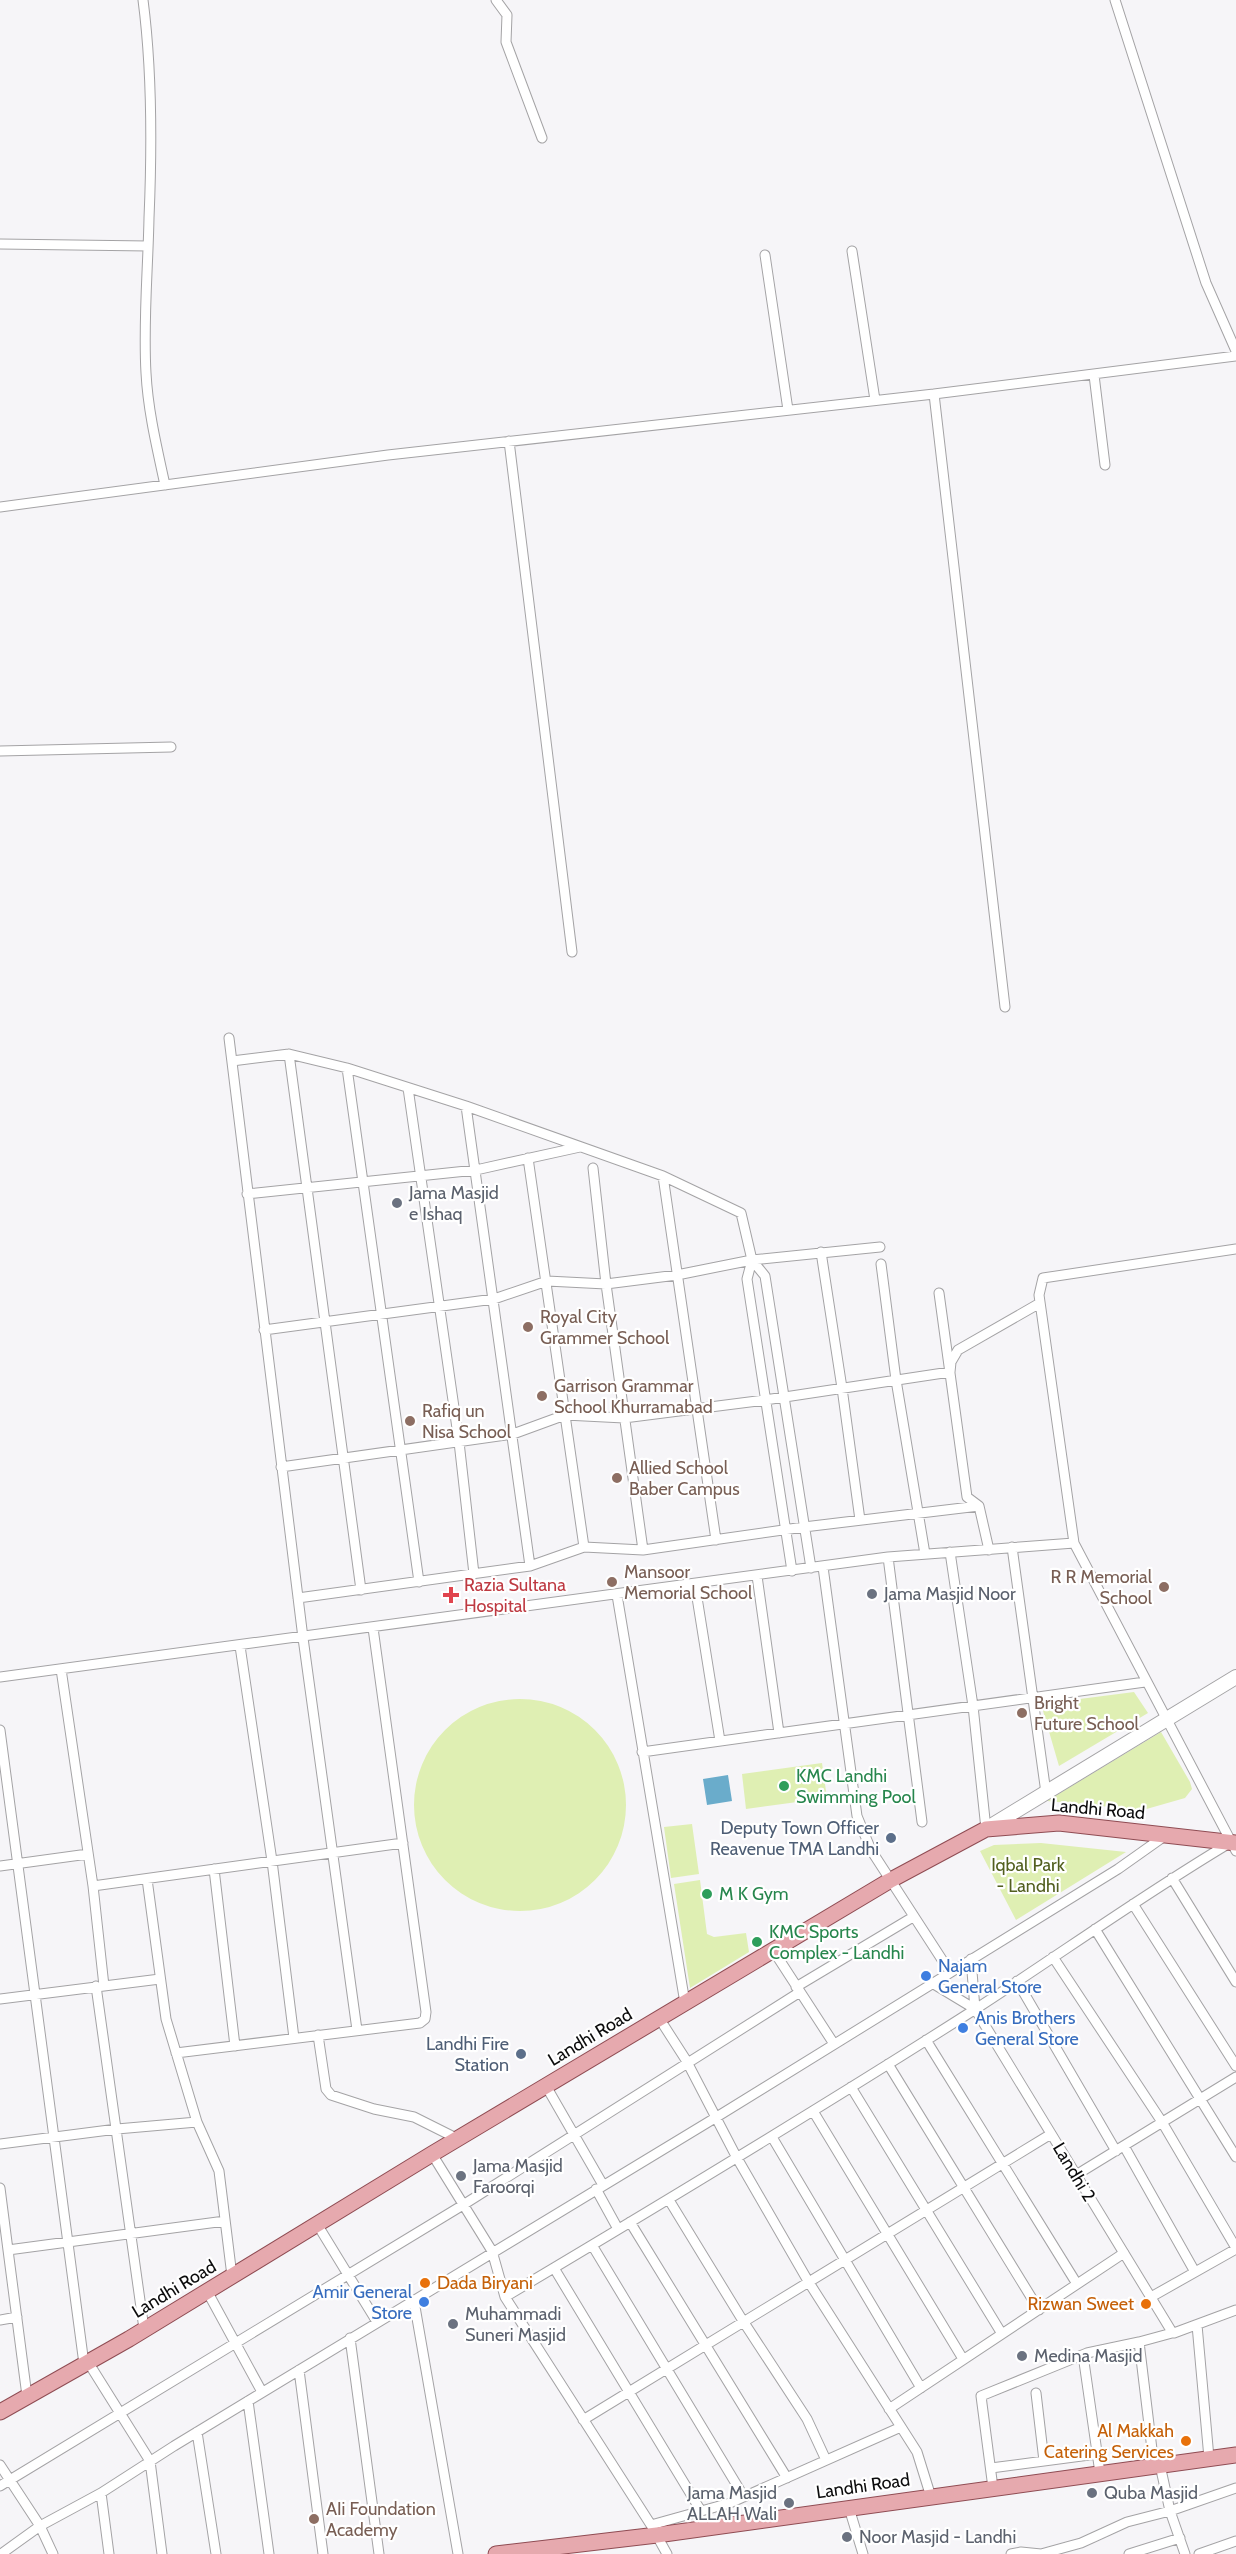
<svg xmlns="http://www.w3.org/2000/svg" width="1236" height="2554" font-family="Cabin,sans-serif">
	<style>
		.green { fill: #dfefb3 }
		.water { fill: #6aaccb }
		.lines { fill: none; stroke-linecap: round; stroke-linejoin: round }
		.street-casing { stroke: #a4a3a5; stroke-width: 11 }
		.secondary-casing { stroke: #a4a3a5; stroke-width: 16 }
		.primary-casing { stroke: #8f4c53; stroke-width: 17 }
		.street { stroke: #fff; stroke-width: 9 }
		.secondary { stroke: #fff; stroke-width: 14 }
		.primary { stroke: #e6a9ae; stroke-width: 15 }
		.worship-dot { fill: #6b7280; stroke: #fff; stroke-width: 2 }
		.education-dot { fill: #8d6e63; stroke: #fff; stroke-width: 2 }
		.health-dot { fill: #e0444e; stroke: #fff; stroke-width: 2 }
		.leisure-dot { fill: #2e9e5b; stroke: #fff; stroke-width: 2 }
		.service-dot { fill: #5c6f8a; stroke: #fff; stroke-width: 2 }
		.shop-dot { fill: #3f7fe0; stroke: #fff; stroke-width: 2 }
		.food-dot { fill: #e8710a; stroke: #fff; stroke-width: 2 }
		.labels { text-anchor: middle; stroke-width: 4.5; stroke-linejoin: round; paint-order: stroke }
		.worship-label { font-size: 18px; fill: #5b616d; stroke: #fff; text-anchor: start }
		.education-label { font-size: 18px; fill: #785e54; stroke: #fff; text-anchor: start }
		.health-label { font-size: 18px; fill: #be3a42; stroke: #fff; text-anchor: start }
		.leisure-label { font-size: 18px; fill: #27864d; stroke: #fff; text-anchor: start }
		.street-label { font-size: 18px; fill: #0c0c0d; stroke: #fff }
		.service-label { font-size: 18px; fill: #4e5e75; stroke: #fff; text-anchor: end }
		.park-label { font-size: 18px; fill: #525f1f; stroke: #fff }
		.shop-label { font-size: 18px; fill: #366cbe; stroke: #fff; text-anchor: start }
		.food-label { font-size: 18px; fill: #c56008; stroke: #fff; text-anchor: end }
	</style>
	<rect width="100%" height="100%" fill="#f6f5f8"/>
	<path class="green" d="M1134 1692 1148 1713 1059 1766 1041 1704Z
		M414 1805a106 106 0 1 1 212 0a106 106 0 1 1-212 0Z
		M1161 1732 1190 1782 1192 1789 1185 1798 1143 1810 1047 1801Z
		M822 1763 827 1798 746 1809 742 1774Z
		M692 1824 699 1874 671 1878 664 1827Z
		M1041 1843 1126 1852 1016 1920 980 1851 994 1845Z
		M700 1880 707 1934 714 1937 746 1933 749 1952 690 1988 674 1884Z"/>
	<path class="water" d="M728 1775 732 1801 707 1805 703 1779Z"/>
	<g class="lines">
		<defs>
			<path id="street" d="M143 0C152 69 152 148 149 218 148 270 143 321 146 373 148 411 157 448 165 485
				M496 0 507 15 506 42 542 138
				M1115 0 1206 283 1236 351
				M0 244 148 246
				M852 251 875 400
				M765 255 788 410
				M1094 375 1105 465
				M934 394 1005 1007
				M509 441 572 952
				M0 507 388 455 934 394 1236 356
				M0 751 171 747
				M229 1038 303 1638 357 2030
				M289 1054 361 1590
				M232 1061 289 1054 347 1068 466 1106 663 1176 741 1213 752 1260 747 1279 792 1571
				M347 1068 419 1582
				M408 1088 459 1442 474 1574
				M466 1106 530 1566
				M528 1158 584 1547
				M593 1168 606 1284 643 1550
				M663 1176 716 1540
				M247 1194 476 1170 580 1147
				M1236 1249 1043 1278 1039 1295 1074 1543 1236 1851
				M821 1252 842 1388 860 1520
				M752 1260 765 1276 811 1568
				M881 1264 896 1380 925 1554
				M939 1293 967 1497 979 1506 989 1550
				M264 1330 494 1299 547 1281 606 1284 677 1275 752 1260 880 1247
				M281 1467 513 1434 565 1415 624 1418 765 1400 950 1372 951 1362 958 1350 1040 1303
				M1012 1547 1046 1793
				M950 1552 973 1706 986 1829
				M888 1557 922 1822
				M823 1567 857 1816 871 1850 950 1972
				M757 1576 779 1733
				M695 1585 720 1741
				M617 1595 685 2003
				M298 1598 530 1566 584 1547 643 1550 804 1527 979 1506
				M240 1646 272 1861 294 2038
				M61 1669 93 1886 104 1986
				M0 1677 888 1557 1074 1543
				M0 1730 84 2364
				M642 1752 1145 1682
				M0 1866 88 1854
				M214 1869 235 2046
				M1172 1878 1236 1982
				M147 1879 166 2019 197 2122 219 2171 232 2276
				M93 1886 403 1843
				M1133 1904 1236 2066
				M1095 1929 1236 2157
				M773 1950 834 2044
				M1053 1957 1162 2122 1236 2248
				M971 1959 975 2009 1172 2332 1174 2333 1236 2310
				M1017 1981 1116 2151
				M932 1983 975 2009
				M96 1986 144 2329
				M796 1987 913 1917
				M0 1999 160 1979
				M659 2018 686 2060 737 2158 808 2281 917 2452 931 2497
				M318 2035 326 2089 331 2095 374 2109 414 2117 458 2139
				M926 2040 1077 2284
				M176 2053 420 2023 425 2019 426 2012 373 1628
				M888 2064 1039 2310
				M546 2086 603 2185
				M851 2087 1002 2334
				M813 2111 963 2359
				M772 2137 921 2388
				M0 2144 117 2129 197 2122
				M1124 2146 1195 2272
				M432 2154 492 2251 505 2297 651 2525 667 2554
				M1076 2175 1236 2077
				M0 2188 8 2250 225 2221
				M596 2189 618 2229
				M669 2200 743 2321 807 2419 826 2460
				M630 2222 787 2478
				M317 2224 377 2322
				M592 2245 744 2497
				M8 2250 27 2396
				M554 2268 701 2511
				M207 2291 262 2392
				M505 2297C663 2203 819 2109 974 2010 1059 1955 1141 1896 1228 1844
				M1151 2297 1236 2249
				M414 2301 458 2554
				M0 2320 17 2317
				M1197 2325 1209 2458
				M350 2338 379 2554
				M1083 2355 1100 2473
				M88 2362 150 2461 162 2554
				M299 2370 323 2554
				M1036 2393 1044 2461
				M248 2401 269 2554
				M889 2409 1124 2253
				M583 2420 1051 2134
				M197 2432 216 2554
				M0 2465 40 2526 53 2554
				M1160 2465 1170 2511 1185 2554
				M1154 2466 1139 2342 1172 2333
				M991 2468 1097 2454
				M0 2486 463 2205 800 1992
				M993 2488 981 2396 1087 2353 1139 2342
				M101 2493 109 2554
				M849 2508 863 2554
				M651 2525 730 2503 901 2427
				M1 2554 40 2526 101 2493 174 2446 715 2118 1118 1869 1166 1835
				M1011 2554 1021 2552 1041 2554 1081 2543 1127 2522 1170 2511 1236 2488
				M1129 2554 1180 2538
				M1199 2554 1236 2541"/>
			<path id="secondary" d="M986 1829 1236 1677"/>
			<path id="primary" d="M0 2412 129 2339 432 2154 889 1881 986 1829 1059 1823 1236 1843
				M496 2554 657 2535 1236 2455"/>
		</defs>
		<use href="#street" class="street-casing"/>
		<use href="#secondary" class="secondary-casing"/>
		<use href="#primary" class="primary-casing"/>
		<use href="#street" class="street"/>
		<use href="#secondary" class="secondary"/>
		<use href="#primary" class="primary"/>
	</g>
	<g class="worship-dot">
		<circle cx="397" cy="1203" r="6"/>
		<circle cx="872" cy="1594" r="6"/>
		<circle cx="461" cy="2176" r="6"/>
		<circle cx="453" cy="2324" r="6"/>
		<circle cx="1022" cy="2356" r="6"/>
		<circle cx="1092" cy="2493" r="6"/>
		<circle cx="789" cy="2503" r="6"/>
		<circle cx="847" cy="2537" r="6"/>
	</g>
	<g class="education-dot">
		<circle cx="528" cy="1327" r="6"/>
		<circle cx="542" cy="1396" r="6"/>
		<circle cx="410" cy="1421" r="6"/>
		<circle cx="617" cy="1478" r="6"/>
		<circle cx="612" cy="1582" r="6"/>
		<circle cx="1164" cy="1587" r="6"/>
		<circle cx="1022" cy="1713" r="6"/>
		<circle cx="314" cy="2519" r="6"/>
	</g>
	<path class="health-dot" d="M448 1586h6v6h6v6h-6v6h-6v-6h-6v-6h6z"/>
	<g class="leisure-dot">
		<circle cx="784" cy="1786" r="6"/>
		<circle cx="707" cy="1894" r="6"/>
		<circle cx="757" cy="1942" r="6"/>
	</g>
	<g class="service-dot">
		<circle cx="891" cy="1838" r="6"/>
		<circle cx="521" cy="2054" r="6"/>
	</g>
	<g class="shop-dot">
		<circle cx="926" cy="1976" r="6"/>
		<circle cx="963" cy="2028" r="6"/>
		<circle cx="424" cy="2302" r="6"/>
	</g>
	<g class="food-dot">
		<circle cx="425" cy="2283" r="6"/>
		<circle cx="1146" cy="2304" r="6"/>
		<circle cx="1186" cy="2441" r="6"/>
	</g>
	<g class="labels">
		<g class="worship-label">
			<text x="409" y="1199">Jama Masjid<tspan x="409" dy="21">e Ishaq</tspan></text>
			<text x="884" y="1600">Jama Masjid Noor</text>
			<text x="473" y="2172">Jama Masjid<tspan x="473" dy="21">Faroorqi</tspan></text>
			<text x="465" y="2320">Muhammadi<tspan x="465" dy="21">Suneri Masjid</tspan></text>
			<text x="1034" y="2362">Medina Masjid</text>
			<text x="777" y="2499" text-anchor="end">Jama Masjid<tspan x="777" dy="21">ALLAH Wali</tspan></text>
			<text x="1104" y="2499">Quba Masjid</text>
			<text x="859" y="2543">Noor Masjid - Landhi</text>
		</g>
		<g class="education-label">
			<text x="540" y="1323">Royal City<tspan x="540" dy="21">Grammer School</tspan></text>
			<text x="554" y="1392">Garrison Grammar<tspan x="554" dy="21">School Khurramabad</tspan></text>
			<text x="422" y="1417">Rafiq un<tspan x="422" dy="21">Nisa School</tspan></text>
			<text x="629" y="1474">Allied School<tspan x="629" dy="21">Baber Campus</tspan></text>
			<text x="624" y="1578">Mansoor<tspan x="624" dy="21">Memorial School</tspan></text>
			<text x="1152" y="1583" text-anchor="end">R R Memorial<tspan x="1152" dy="21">School</tspan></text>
			<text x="1034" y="1709">Bright<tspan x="1034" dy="21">Future School</tspan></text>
			<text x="326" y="2515">AIi Foundation<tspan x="326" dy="21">Academy</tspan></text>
		</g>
		<g class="health-label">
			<text x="464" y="1591">Razia Sultana<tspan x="464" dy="21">Hospital</tspan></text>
		</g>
		<g class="leisure-label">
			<text x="796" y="1782">KMC Landhi<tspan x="796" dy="21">Swimming Pool</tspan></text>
			<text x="719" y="1900">M K Gym</text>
			<text x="769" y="1938">KMC Sports<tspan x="769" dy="21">Complex - Landhi</tspan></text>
		</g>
		<g class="street-label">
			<text transform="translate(1098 1809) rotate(5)" y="6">Landhi Road</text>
			<text transform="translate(590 2037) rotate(-31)" y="6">Landhi Road</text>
			<text transform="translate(1074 2172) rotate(59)" y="6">Landhi 2</text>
			<text transform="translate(174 2289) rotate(-31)" y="6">Landhi Road</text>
			<text transform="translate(863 2486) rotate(-8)" y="6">Landhi Road</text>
		</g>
		<g class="service-label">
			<text x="879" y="1834">Deputy Town Officer<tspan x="879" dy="21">Reavenue TMA Landhi</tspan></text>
			<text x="509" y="2050">Landhi Fire<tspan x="509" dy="21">Station</tspan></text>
		</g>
		<g class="park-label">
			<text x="1028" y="1871">Iqbal Park<tspan x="1028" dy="21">- Landhi</tspan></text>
		</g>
		<g class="shop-label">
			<text x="938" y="1972">Najam<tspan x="938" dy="21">General Store</tspan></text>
			<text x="975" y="2024">Anis Brothers<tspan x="975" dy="21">General Store</tspan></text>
			<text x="412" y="2298" text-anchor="end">Amir General<tspan x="412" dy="21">Store</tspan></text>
		</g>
		<g class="food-label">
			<text x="437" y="2289" text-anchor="start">Dada Biryani</text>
			<text x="1134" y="2310">Rizwan Sweet</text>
			<text x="1174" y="2437">Al Makkah<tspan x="1174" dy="21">Catering Services</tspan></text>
		</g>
	</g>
</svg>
